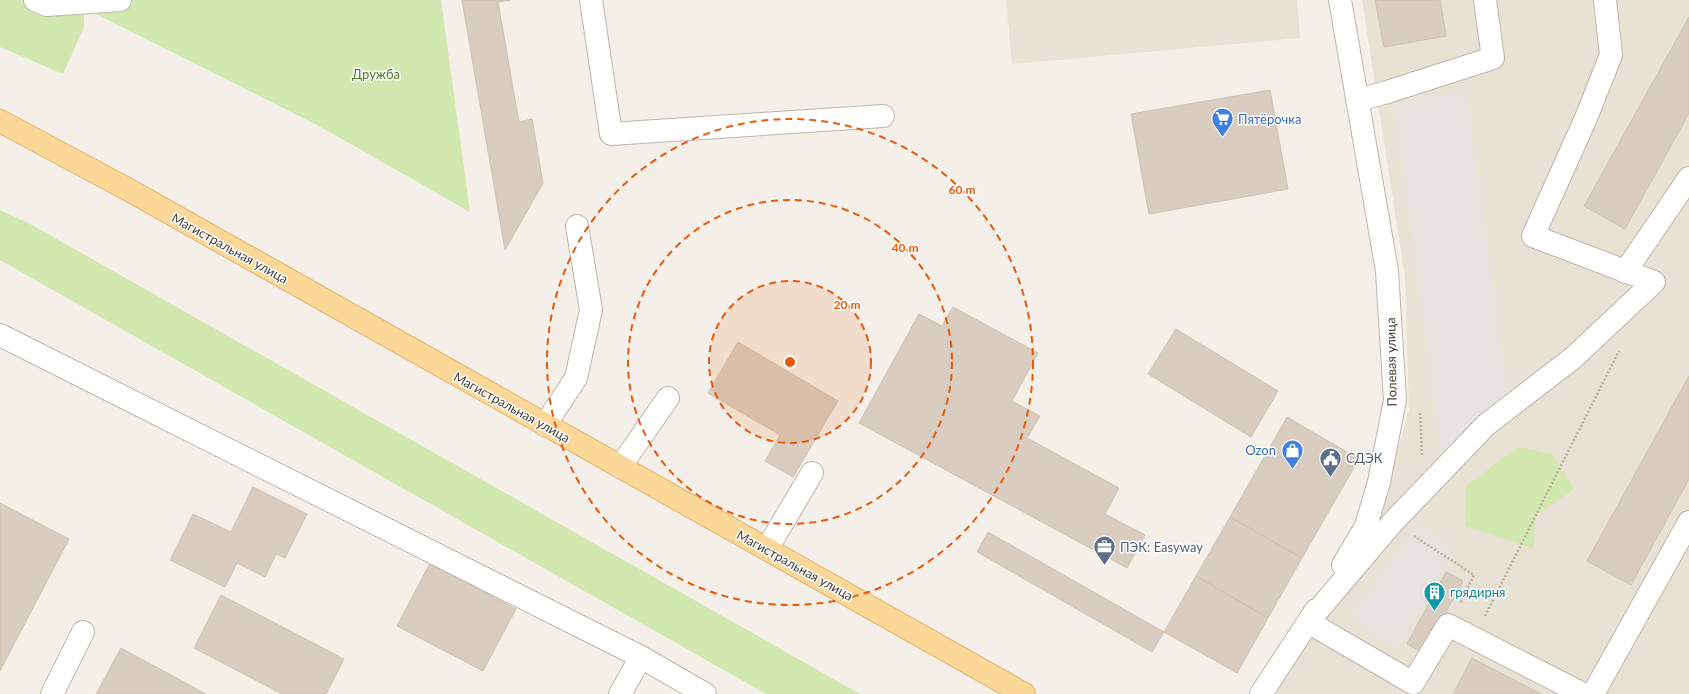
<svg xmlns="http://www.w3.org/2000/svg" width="1689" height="694" font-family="Lato,sans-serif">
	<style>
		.residential { fill: #e7e1d6 }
		.green { fill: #d3e7b1 }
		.parking { fill: #e5e2e0 }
		.building { fill: #d8cdc0; stroke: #d0c1b1 }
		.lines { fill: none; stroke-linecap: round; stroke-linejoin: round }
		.minor-casing { stroke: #bfb6ab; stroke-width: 24 }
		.major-casing { stroke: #e2b468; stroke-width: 24 }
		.path { stroke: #c0b19c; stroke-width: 2.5; stroke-dasharray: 2 2; stroke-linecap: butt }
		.minor { stroke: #fff; stroke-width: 22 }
		.major { stroke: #fcd898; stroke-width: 22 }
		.ring { fill: none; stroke: #e8590c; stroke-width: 2; stroke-dasharray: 7 5 }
		.labels { text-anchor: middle; stroke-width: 3; stroke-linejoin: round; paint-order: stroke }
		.park-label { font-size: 13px; fill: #4e782b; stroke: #fff }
		.shop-label { font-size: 13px; fill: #366cbe; stroke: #fff; text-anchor: start }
		.street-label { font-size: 13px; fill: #473f37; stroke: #fff }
		.service-label { font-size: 13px; fill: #4e5e75; stroke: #fff; text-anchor: start }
		.culture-label { font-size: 13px; fill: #0d838f; stroke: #fff; text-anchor: start }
		.centre { fill: #e8590c; stroke: #fff; stroke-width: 2 }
		.ring-label { font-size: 12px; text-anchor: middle; font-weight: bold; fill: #e8590c; stroke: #fff; stroke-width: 3; stroke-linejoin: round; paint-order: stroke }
	</style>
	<rect width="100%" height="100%" fill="#f4efe8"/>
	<path class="residential" d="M1006 0H1297L1300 38 1012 64Z
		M1362 0H1689V694H1275L1377 526 1409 410 1405 277Z"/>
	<path class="green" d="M0 0H441L470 212 319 126 84 8V27L63 74 0 47Z
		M0 210 32 225 860 694H766L0 260Z
		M1518 447 1552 454 1574 489 1535 516 1534 549 1465 526 1466 486Z"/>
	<path class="parking" d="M1466 92 1507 394 1442 454 1394 103Z
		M1420 521 1452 549 1398 649 1351 616Z"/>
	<path class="building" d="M462 0H511L498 2 519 122 532 119 543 183 505 250Z
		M1375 0H1440L1446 36 1384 47Z
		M1689 17V113L1625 229 1584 206Z
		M1270 90 1288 189 1149 214 1131 114Z
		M953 307 1038 353 1012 401 1040 416 1027 438 1119 488 1105 514 1145 535 1127 568 859 423 919 314 942 326Z
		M1176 329 1278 391 1251 437 1148 374Z
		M738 342 838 401 793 477 765 461 780 435 708 393Z
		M1689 376V479L1631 585 1587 561Z
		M1287 417 1359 459 1302 558 1230 517Z
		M253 487 307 514 285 558 276 554 265 577 237 563 225 587 170 560 193 514 231 532Z
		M0 503 69 539 0 671Z
		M1230 517 1302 558 1268 618 1196 576Z
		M988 532 1164 632 1152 652 977 552Z
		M430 563 516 609 483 671 397 626Z
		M1446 572 1463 581 1424 653 1407 644Z
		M1196 576 1268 618 1237 673 1164 632Z
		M221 595 344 659 326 694H282L194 648Z
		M121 648 206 694H96Z
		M1472 658 1541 694H1453Z"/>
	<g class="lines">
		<defs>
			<path id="minor" d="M35 0 47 5 120 0
				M591 0 611 134 883 116
				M1340 0 1387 271 1395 400 1379 482 1366 526 1343 565
				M1357 100 1384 93 1493 58 1485 0
				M1625 272 1689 178
				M0 335 641 657 705 694
				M545 425 576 378 591 310 577 226
				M620 467 668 398
				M767 549 812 473
				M52 694 83 632
				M620 694 641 657
				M1261 694 1316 610
				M1583 694 1448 625 1413 683 1308 622 1393 522 1486 425 1573 358 1654 282 1533 236 1586 118 1611 55 1605 0
				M1593 694 1689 522"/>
			<path id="major" d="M0 121 129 190 1024 694"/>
		</defs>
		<use href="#minor" class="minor-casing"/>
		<use href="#major" class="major-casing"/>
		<path class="path" d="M1420 413 1422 455
			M1414 536 1474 575 1460 603
			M1485 616 1619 351"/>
		<use href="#minor" class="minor"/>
		<use href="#major" class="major"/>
	</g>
	<circle cx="790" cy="362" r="81" fill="#e8590c" fill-opacity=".12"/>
	<g class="ring">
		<circle cx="790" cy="362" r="81"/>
		<circle cx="790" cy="362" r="162"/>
		<circle cx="790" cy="362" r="243"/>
	</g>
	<defs>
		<symbol id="supermarket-pin" viewBox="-11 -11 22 30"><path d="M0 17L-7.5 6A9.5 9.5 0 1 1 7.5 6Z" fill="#3f7fe0" stroke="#fff"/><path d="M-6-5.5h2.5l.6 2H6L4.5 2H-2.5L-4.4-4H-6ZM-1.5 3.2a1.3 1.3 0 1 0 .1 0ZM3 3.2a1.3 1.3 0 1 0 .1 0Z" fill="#fff"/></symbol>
		<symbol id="shop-pin" viewBox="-11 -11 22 30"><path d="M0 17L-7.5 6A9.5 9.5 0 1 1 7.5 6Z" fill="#3f7fe0" stroke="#fff"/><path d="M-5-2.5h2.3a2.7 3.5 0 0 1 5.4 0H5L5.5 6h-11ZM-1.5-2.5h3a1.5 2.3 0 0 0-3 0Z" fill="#fff"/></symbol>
		<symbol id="civic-pin" viewBox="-11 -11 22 30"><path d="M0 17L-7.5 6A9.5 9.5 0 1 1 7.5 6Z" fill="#5c6f8a" stroke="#fff"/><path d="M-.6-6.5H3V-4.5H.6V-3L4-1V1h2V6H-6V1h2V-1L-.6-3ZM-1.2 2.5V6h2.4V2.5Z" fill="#fff"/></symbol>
		<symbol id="office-pin" viewBox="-11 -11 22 30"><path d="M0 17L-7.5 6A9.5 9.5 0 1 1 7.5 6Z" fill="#5c6f8a" stroke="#fff"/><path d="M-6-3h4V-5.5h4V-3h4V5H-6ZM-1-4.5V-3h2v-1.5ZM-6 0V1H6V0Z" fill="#fff"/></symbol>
		<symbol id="building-pin" viewBox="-11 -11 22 30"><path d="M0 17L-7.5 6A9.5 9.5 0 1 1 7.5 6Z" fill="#0f9aa8" stroke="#fff"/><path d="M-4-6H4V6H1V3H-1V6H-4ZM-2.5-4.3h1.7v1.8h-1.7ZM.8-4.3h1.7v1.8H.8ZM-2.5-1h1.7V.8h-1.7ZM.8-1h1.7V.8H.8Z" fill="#fff"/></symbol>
	</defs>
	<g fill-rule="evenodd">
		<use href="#supermarket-pin" x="1210" y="106" width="25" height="34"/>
		<use href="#shop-pin" x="1280" y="438" width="25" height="34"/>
		<use href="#civic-pin" x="1318" y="446" width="25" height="34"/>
		<use href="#office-pin" x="1092" y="534" width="25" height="34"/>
		<use href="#building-pin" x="1422" y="580" width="25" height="34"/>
	</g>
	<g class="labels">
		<g class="park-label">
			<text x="376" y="79">Дружба</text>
		</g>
		<g class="shop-label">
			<text x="1238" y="124">Пятёрочка</text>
			<text x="1276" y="455" text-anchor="end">Ozon</text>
		</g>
		<g class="street-label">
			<text transform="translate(230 248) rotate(29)" y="5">Магистральная улица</text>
			<text transform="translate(1391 362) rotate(-91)" y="5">Полевая улица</text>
			<text transform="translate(512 407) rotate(29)" y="5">Магистральная улица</text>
			<text transform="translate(795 565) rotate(29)" y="5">Магистральная улица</text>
		</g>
		<g class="service-label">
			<text x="1346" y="463">СДЭК</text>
			<text x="1120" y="552">ПЭК: Easyway</text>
		</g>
		<g class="culture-label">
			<text x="1450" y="597">грядирня</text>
		</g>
	</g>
	<circle cx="790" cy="362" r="6" class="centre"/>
	<g class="ring-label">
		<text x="962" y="194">60 m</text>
		<text x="905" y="252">40 m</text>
		<text x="847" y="309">20 m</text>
	</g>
</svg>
